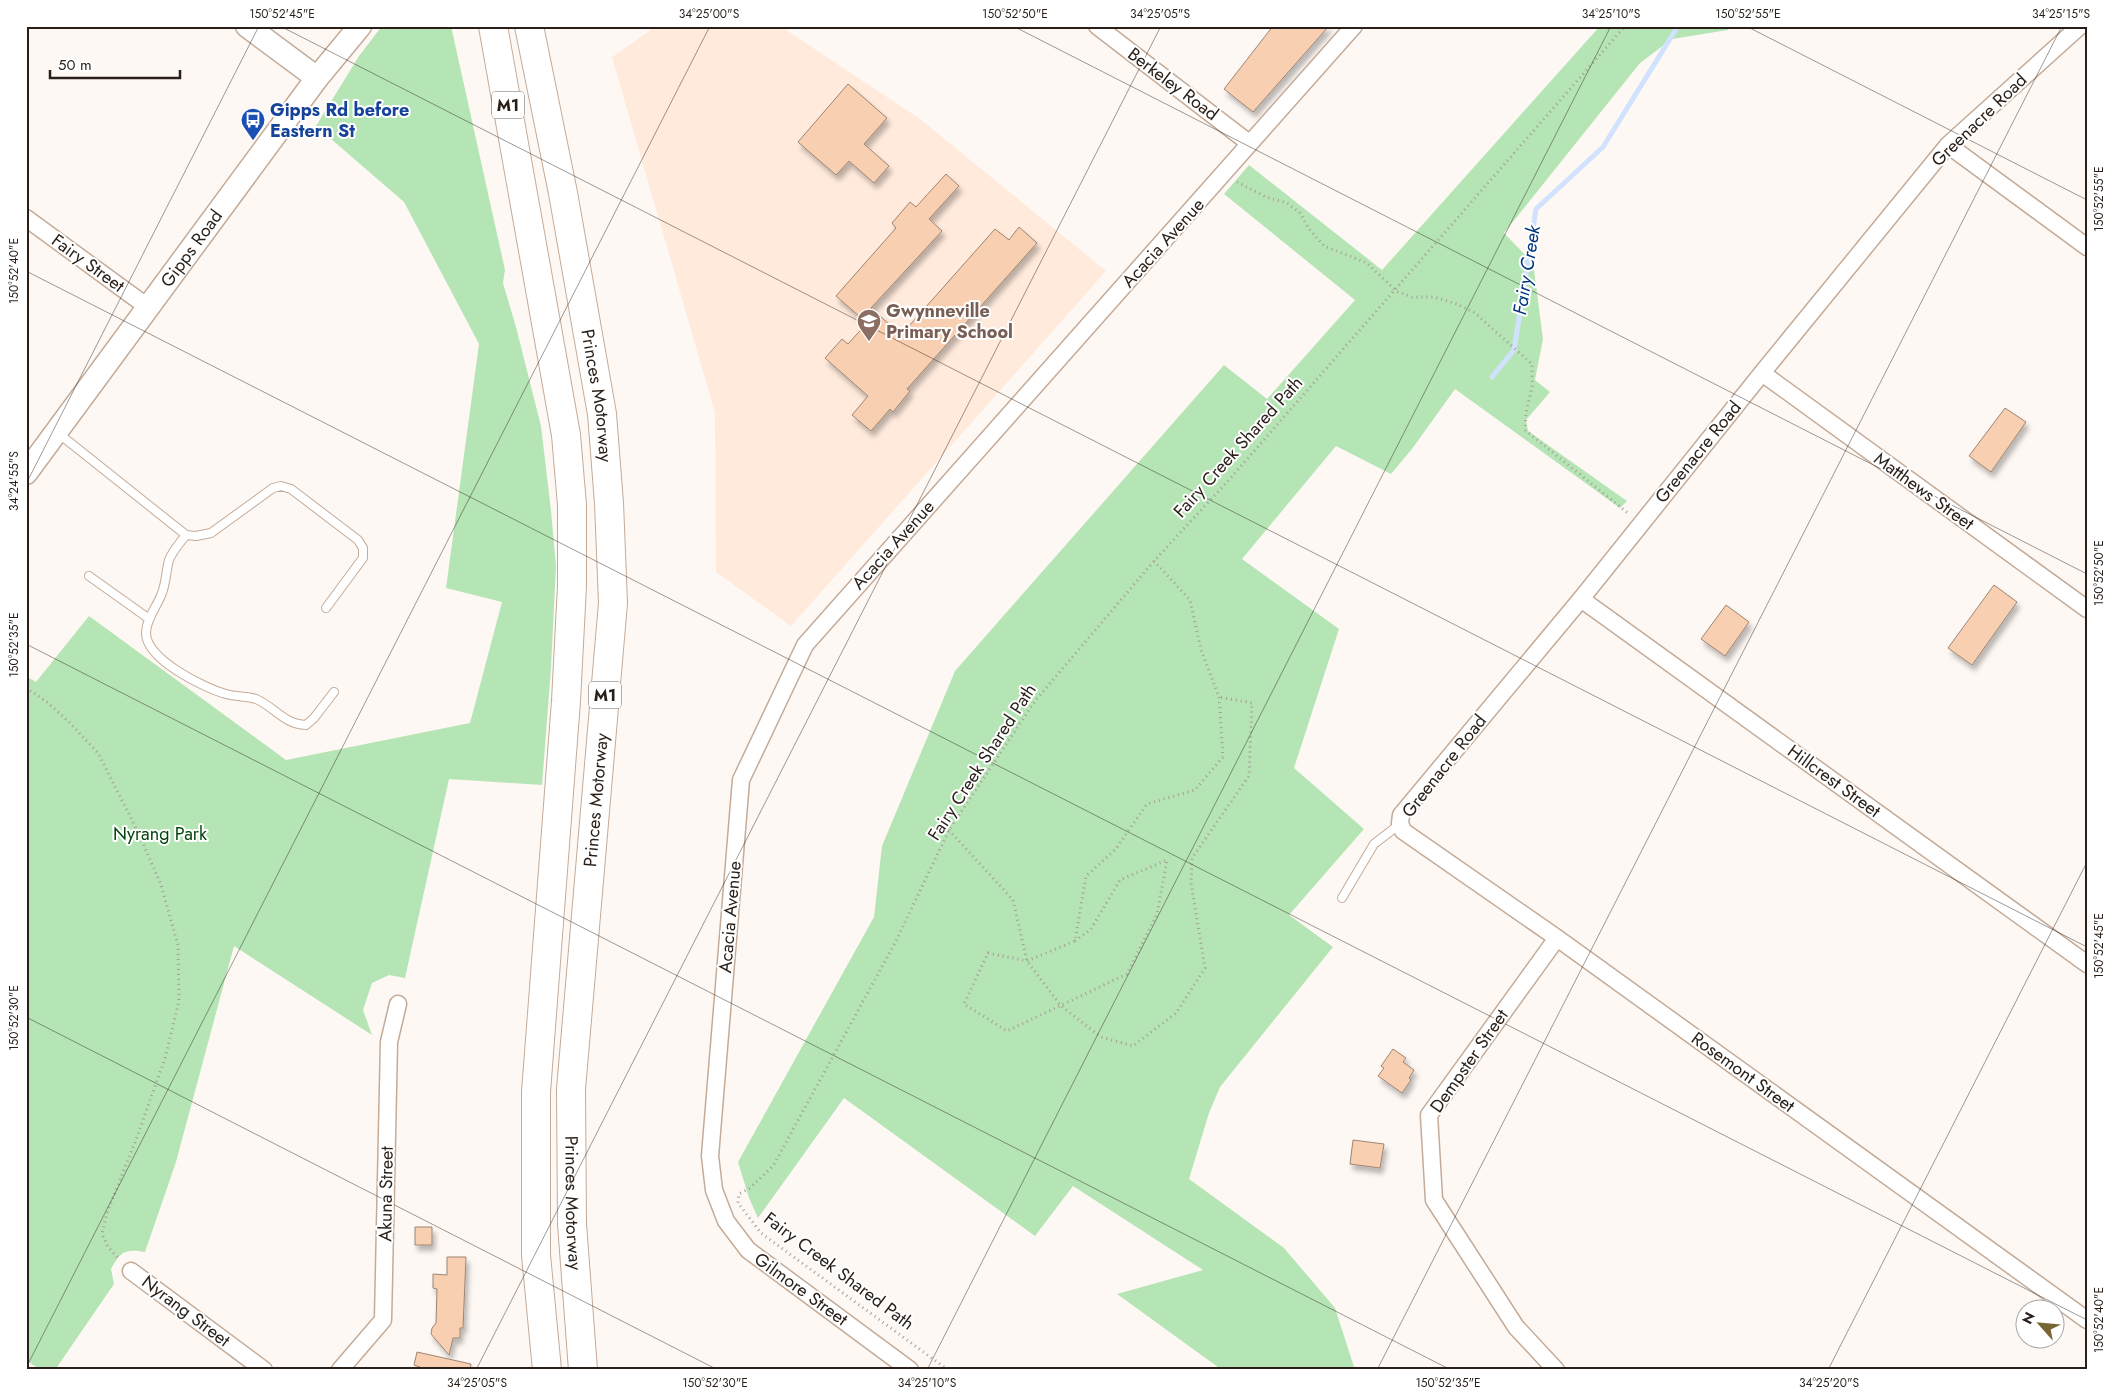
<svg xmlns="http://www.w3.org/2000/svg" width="2113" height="1396" font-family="Jost,sans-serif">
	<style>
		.built { fill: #ffeadc }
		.green { fill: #b6e5b5 }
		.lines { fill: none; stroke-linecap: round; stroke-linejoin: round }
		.stream { stroke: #d0e2fd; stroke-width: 5 }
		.building { fill: #f8cfb0; stroke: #9d8573; filter: url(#shadow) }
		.lane-casing { stroke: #c4ab98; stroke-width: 10 }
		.street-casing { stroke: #c4ab98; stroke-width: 19 }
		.secondary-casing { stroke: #c4ab98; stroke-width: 25 }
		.highway-casing { stroke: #c4ab98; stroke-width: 30 }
		.path { stroke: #a49c97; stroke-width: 3; stroke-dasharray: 1 4; stroke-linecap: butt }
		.lane { stroke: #fff; stroke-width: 8 }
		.street { stroke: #fff; stroke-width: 16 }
		.secondary { stroke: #fff; stroke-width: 22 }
		.highway { stroke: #fff; stroke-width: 28 }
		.ticks { fill: none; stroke: #291f18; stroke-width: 1; stroke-opacity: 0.45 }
		.labels { text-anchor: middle; stroke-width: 4; stroke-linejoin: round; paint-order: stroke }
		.shield { fill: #fff; stroke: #69625d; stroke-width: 1 }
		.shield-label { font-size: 16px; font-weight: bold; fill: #291f18 }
		.street-label { font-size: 18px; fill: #291f18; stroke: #fff }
		.transit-label { font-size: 18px; font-weight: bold; fill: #164399; stroke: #fff; text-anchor: start }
		.education-label { font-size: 18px; font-weight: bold; fill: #785e54; stroke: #fff; text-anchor: start }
		.park-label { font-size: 18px; fill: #03450b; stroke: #fff }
		.water-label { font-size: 19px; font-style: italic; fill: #00357e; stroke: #fff }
		.neatline { fill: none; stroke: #291f18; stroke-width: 2 }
		.ticks-label { font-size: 12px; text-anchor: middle; fill: #291f18 }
	</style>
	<defs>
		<filter id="shadow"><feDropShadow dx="3" dy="5.5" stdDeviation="2.5" flood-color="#0004"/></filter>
	</defs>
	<rect width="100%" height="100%" fill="#fef8f4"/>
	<path class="built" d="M657 26H780L920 119 1106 271 791 626 716 572 715 413 612 57Z"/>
	<path class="green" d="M382 26H451L505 270 503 283 516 327 541 426 551 511 556 566 551 668 542 785 449 779 405 978 389 975 372 983 363 1010 372 1035 234 946 176 1162 145 1252C125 1249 121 1251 111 1269L114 1284 55 1370H40L26 1360V676L36 682 89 616 286 760 470 723 502 602 446 588 479 344 404 202 316 126 359 56Z
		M1600 26H1728V30L1672 39 1640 63 1504 233 1533 263 1543 339 1535 380 1550 392 1526 420 1528 431 1627 501 1620 508 1455 389 1412 449 1391 474 1336 446 1242 559 1339 629 1294 768 1364 829 1289 915 1333 947 1220 1087 1209 1113 1189 1179 1284 1248 1335 1308 1355 1370H1222L1117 1294 1203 1270 1073 1186 1035 1236 844 1098 758 1218 749 1198 738 1162 874 917 882 846 955 671 1224 365 1267 399 1355 300 1224 194 1249 165 1382 270Z"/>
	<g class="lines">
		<path class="stream" d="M1492 377 1514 350 1536 209 1603 147 1678 26"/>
	</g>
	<path class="building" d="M1273 26H1329L1253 112 1224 89Z
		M848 84 887 118 864 144 889 166 874 183 849 161 836 175 798 142Z
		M946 174 959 186 929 219 942 231 871 308 901 335 995 229 1009 240 1019 227 1037 243 907 389 910 391 893 412 890 409 871 431 852 415 868 396 825 358 842 339 848 344 867 323 836 296 896 228 892 223 910 202 916 207Z
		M2005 408 2026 422 1991 472 1969 456Z
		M1994 585 2017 602 1972 665 1948 648Z
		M1726 605 1749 622 1725 656 1701 639Z
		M1393 1049 1406 1058 1403 1062 1414 1070 1409 1078 1411 1080 1402 1093 1378 1076 1384 1068 1381 1066Z
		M1353 1140 1384 1144 1380 1168 1350 1164Z
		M415 1227H432V1245H415Z
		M447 1257H466L463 1328H460V1338H453L449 1355 431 1334 432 1328 436 1323 437 1289 433 1288V1274L447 1275Z
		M417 1352 471 1364 470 1370H420V1367L414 1365Z"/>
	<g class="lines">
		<defs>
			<path id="lane" d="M58 433 186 535 196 536 211 533 273 488 281 486 291 489 358 540 363 548V558L326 608
				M186 535C180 543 173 550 169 560 166 571 166 583 162 593 157 607 147 617 146 632 145 659 204 688 226 694 236 697 247 696 256 699 275 707 283 724 306 725L314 718 334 692
				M89 576 148 618
				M1342 898 1374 844 1400 824"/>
			<path id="street" d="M1097 26 1249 143
				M2080 26 1948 145 1762 373 1581 599 1401 815 1400 823 1403 831 1557 938 2087 1320
				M1948 145 2087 247
				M26 218 149 308
				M1762 373 2087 609
				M1581 599 2087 964
				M131 1271 264 1370
				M340 1370 383 1320 389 1042 398 1004
				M910 1370 748 1250 726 1221 714 1190 710 1156 741 780 805 645 1354 26
				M1556 1370 1516 1327 1434 1200 1429 1115 1557 938"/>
			<g id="secondary">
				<path d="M247 26 317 78"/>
				<path id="s1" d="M26 473 317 78 360 26"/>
			</g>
			<g id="highway">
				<path d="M493 26 566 435 572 505V586L566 701 536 1092V1255L547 1370"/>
				<path id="s2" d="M529 26 563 193 602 414 609 503 613 603 571 1089 572 1224 583 1370"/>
			</g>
		</defs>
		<use href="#lane" class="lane-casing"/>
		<use href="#street" class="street-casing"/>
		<use href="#secondary" class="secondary-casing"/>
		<use href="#highway" class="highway-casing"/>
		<path class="path" d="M1237 182 1266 197 1287 203 1300 213 1309 229 1324 246 1367 263 1396 291 1412 297H1434L1457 304 1475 313 1532 364V387L1526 413 1525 430 1629 514
			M26 688 47 702 69 722 98 753 139 834 161 885 178 945 179 1001 165 1058 137 1137 107 1213 102 1234 108 1247 120 1260
			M949 830 1013 900 1027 961 1061 1006 1101 1037 1133 1046 1176 1013 1205 968 1191 883 1192 858 1249 776 1252 703 1219 697
			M1075 941 1091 929 1120 880 1167 860 1157 914 1127 974 1007 1031 964 1004 988 953 1027 961 1075 941 1086 876 1115 850 1147 804 1195 790 1223 757 1219 697 1201 650 1190 600 1154 561
			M948 1370 761 1233 738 1203 739 1194 750 1188 773 1166 895 943 949 830 1035 701 1154 561 1228 481 1625 26"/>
		<use href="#lane" class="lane"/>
		<use href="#street" class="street"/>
		<use href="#secondary" class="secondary"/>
		<use href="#highway" class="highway"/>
	</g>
	<path class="ticks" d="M280 26 2087 947M1013 26 2087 574M1746 26 2087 200M26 271 2087 1320M26 484 259 26M26 644 1451 1370M26 1017 718 1370M26 1368 710 26M476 1370 1161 26M927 1370 1611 26M1377 1370 2062 26M1828 1370 2087 862"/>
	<defs>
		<symbol id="bus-pin" viewBox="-11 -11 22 30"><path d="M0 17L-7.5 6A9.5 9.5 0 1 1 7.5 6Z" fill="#1a4fb4" stroke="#fff"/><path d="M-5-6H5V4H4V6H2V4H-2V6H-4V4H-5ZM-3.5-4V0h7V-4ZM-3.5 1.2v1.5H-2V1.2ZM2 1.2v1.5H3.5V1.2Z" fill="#fff"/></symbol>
		<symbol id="school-pin" viewBox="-11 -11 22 30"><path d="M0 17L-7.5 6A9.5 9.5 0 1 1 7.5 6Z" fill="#8d6e63" stroke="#fff"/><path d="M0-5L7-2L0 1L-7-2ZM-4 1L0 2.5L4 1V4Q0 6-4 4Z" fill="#fff"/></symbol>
	</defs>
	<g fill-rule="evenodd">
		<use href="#bus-pin" x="239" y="106" width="28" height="38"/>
		<use href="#school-pin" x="855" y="307" width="28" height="38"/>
	</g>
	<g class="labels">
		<g class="shield">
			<rect x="492" y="91.5" width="32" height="27" rx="4"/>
			<rect x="589" y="681.5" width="32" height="27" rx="4"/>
		</g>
		<g class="shield-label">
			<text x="508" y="111">M1</text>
			<text x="605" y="701">M1</text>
		</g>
		<g class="street-label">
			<text transform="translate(1173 84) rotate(37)" y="6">Berkeley Road</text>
			<text transform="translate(1979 120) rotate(-44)" y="6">Greenacre Road</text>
			<text transform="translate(1163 243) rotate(-48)" y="6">Acacia Avenue</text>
			<text dy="6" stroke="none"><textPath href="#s1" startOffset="279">Gipps Road</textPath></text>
			<text transform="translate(88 263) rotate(36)" y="6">Fairy Street</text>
			<text dy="6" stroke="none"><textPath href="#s2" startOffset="376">Princes Motorway</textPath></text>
			<text transform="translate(1238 447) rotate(-48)" y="6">Fairy Creek Shared Path</text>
			<text transform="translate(1698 452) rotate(-51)" y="6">Greenacre Road</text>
			<text transform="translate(1924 491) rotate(36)" y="6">Matthews Street</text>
			<text transform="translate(893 545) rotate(-48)" y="6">Acacia Avenue</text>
			<text transform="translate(982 762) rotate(-57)" y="6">Fairy Creek Shared Path</text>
			<text transform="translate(1444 766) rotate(-52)" y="6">Greenacre Road</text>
			<text transform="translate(1834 781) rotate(36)" y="6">Hillcrest Street</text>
			<text transform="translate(596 800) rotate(-85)" y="6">Princes Motorway</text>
			<text transform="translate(730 917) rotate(-85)" y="6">Acacia Avenue</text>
			<text transform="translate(1469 1061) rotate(-55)" y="6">Dempster Street</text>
			<text transform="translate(1743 1072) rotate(36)" y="6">Rosemont Street</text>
			<text transform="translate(386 1194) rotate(-89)" y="6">Akuna Street</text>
			<text dy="6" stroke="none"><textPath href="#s2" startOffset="1186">Princes Motorway</textPath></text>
			<text transform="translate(839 1271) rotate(37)" y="6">Fairy Creek Shared Path</text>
			<text transform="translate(801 1289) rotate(36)" y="6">Gilmore Street</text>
			<text transform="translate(186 1311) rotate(37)" y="6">Nyrang Street</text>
		</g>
		<g class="transit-label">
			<text x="270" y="116">Gipps Rd before<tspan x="270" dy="21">Eastern St</tspan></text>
		</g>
		<g class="education-label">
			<text x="886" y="317">Gwynneville<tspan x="886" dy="21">Primary School</tspan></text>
		</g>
		<g class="park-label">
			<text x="160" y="840">Nyrang Park</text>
		</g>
		<g class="water-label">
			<text transform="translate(1526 270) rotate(-81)" y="7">Fairy Creek</text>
		</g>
	</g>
	<rect width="2113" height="1396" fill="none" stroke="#ffffff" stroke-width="55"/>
	<g transform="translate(2040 1324) rotate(297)"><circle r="24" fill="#ffffff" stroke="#a9a5a3"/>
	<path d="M0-4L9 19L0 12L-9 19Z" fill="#786534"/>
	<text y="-8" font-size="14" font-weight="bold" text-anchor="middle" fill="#291f18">N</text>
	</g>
	<path d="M50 70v8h130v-8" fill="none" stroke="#291f18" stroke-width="2.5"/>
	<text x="58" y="70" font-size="15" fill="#291f18" stroke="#ffffff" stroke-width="4" paint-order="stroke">50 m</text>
	<rect x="28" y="28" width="2058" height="1340" class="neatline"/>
	<g class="ticks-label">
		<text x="282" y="18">150°52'45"E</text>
		<text x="709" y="18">34°25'00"S</text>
		<text x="1015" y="18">150°52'50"E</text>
		<text x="1160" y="18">34°25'05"S</text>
		<text x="1611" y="18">34°25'10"S</text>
		<text x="1748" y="18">150°52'55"E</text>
		<text x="2061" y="18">34°25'15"S</text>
		<text transform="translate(2099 199) rotate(-90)" y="4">150°52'55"E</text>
		<text transform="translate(14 271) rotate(-90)" y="4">150°52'40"E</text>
		<text transform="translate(14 481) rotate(-90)" y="4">34°24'55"S</text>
		<text transform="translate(2099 573) rotate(-90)" y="4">150°52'50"E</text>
		<text transform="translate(14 645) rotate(-90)" y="4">150°52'35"E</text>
		<text transform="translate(2099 946) rotate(-90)" y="4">150°52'45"E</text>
		<text transform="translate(14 1018) rotate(-90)" y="4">150°52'30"E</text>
		<text transform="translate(2099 1320) rotate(-90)" y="4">150°52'40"E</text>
		<text x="477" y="1387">34°25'05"S</text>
		<text x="715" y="1387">150°52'30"E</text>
		<text x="927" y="1387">34°25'10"S</text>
		<text x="1448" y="1387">150°52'35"E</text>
		<text x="1829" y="1387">34°25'20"S</text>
	</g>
</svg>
